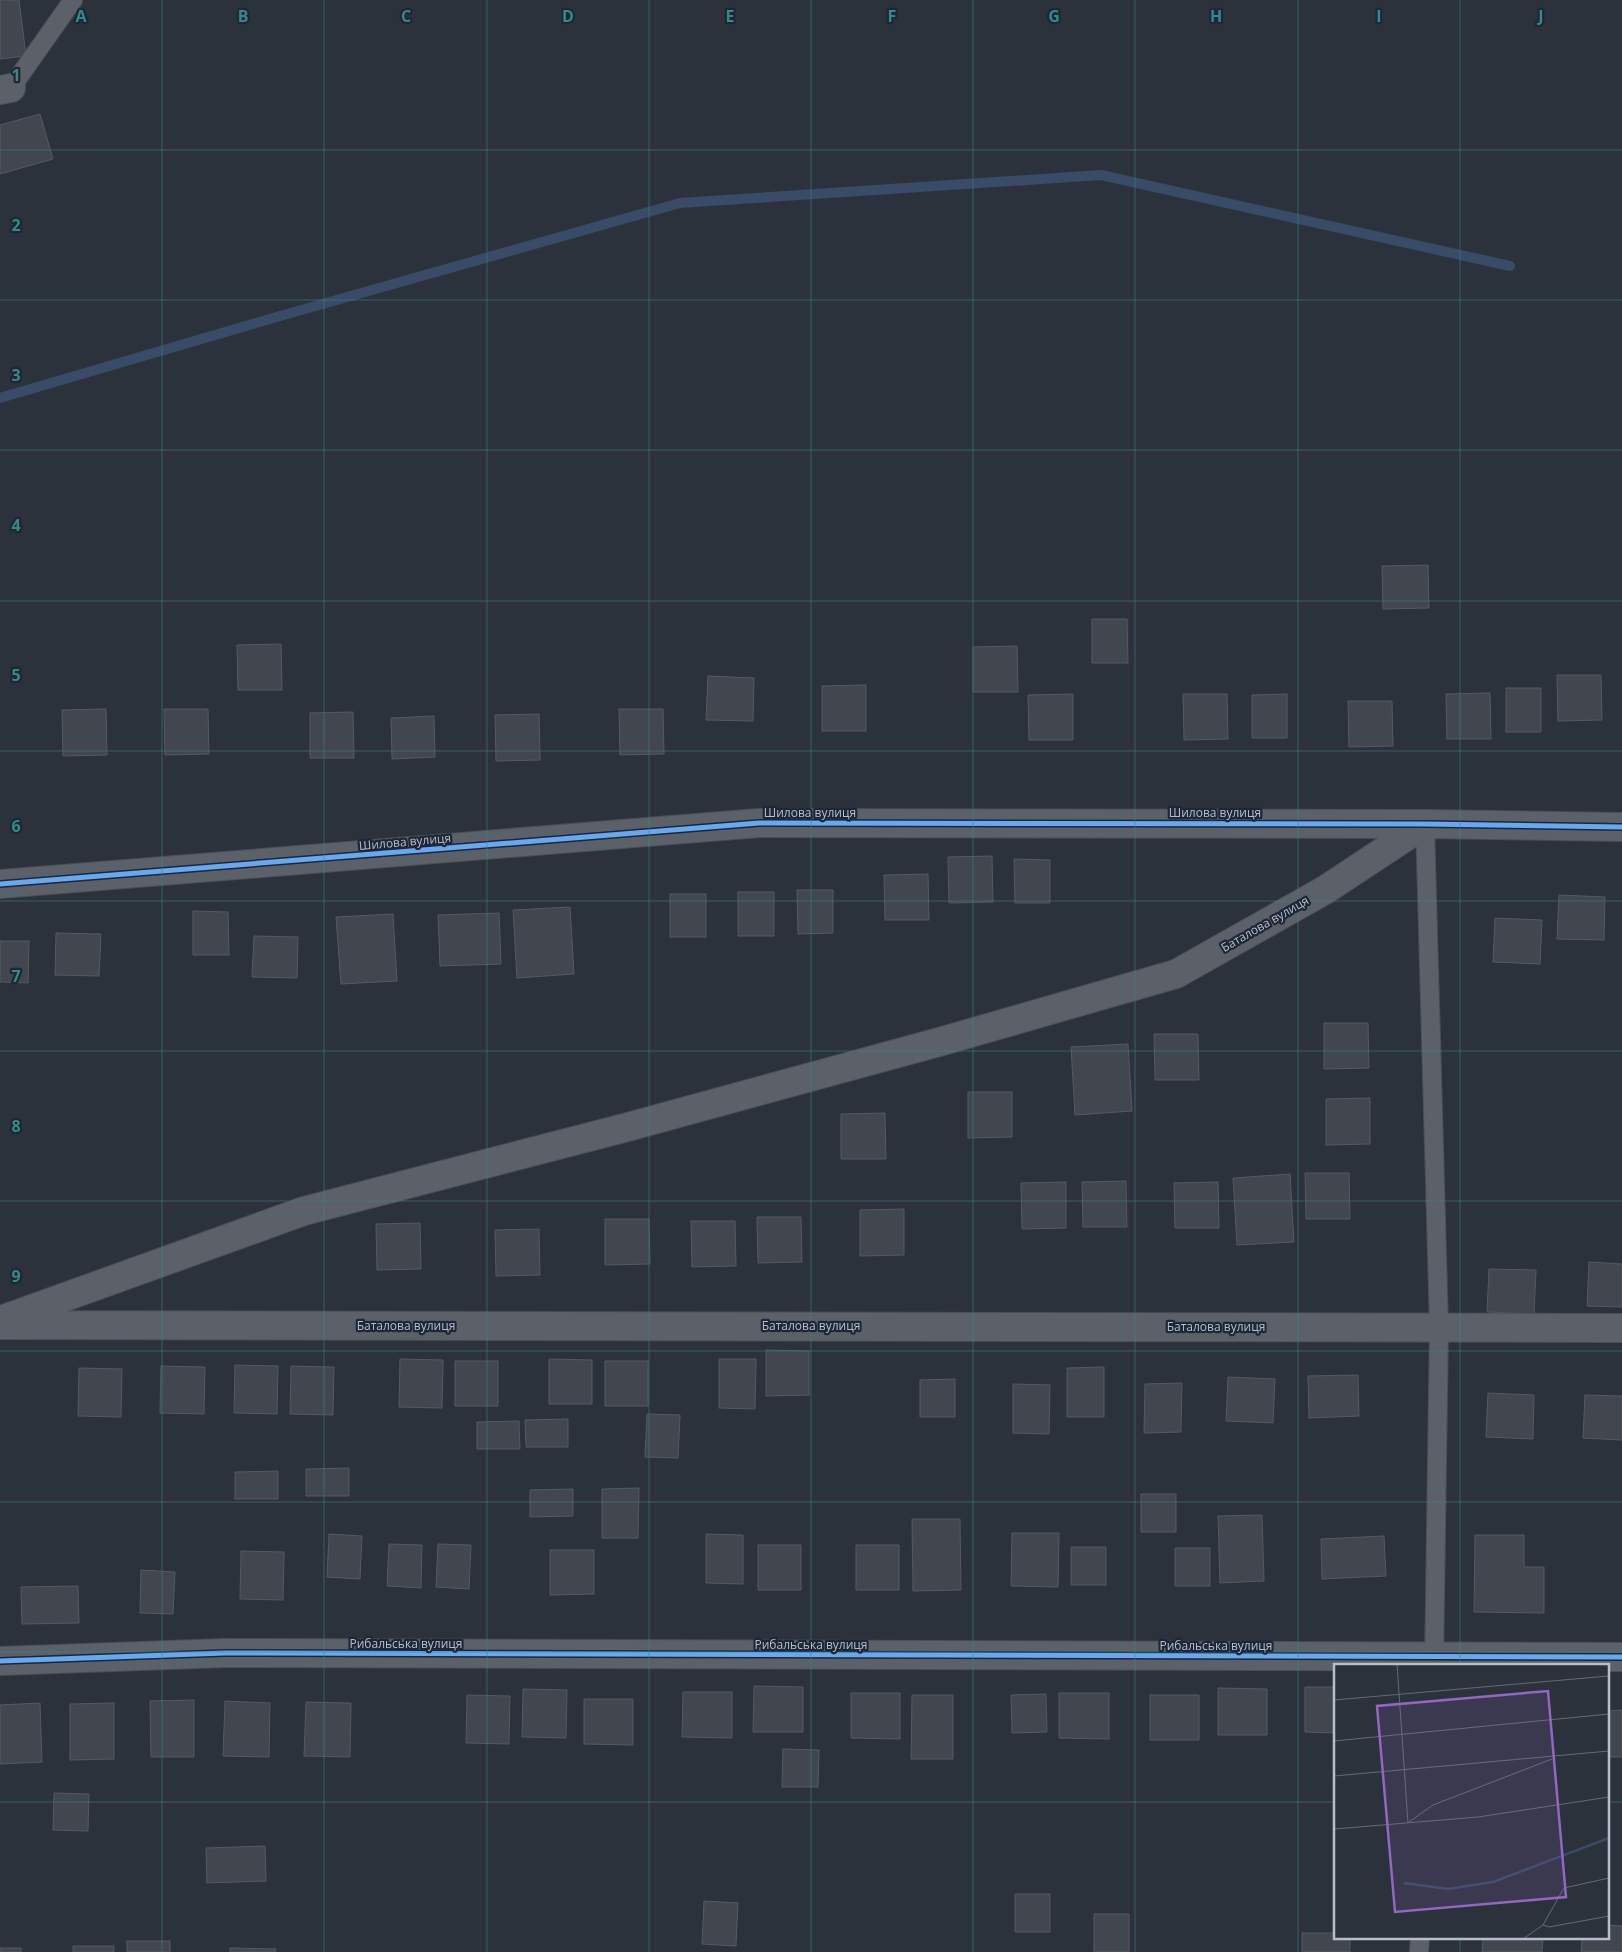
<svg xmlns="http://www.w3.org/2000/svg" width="1622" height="1952" font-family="'Open Sans',sans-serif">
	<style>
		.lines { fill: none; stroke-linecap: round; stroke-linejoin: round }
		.stream { stroke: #394b68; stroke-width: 10 }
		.building { fill: #41464f; stroke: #545963 }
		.service-casing { stroke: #4a4e56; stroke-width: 20 }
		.minor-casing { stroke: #4a4e56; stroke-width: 30 }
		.service { stroke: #5c6169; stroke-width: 18 }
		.minor { stroke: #5c6169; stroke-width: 28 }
		.cycleway-casing { stroke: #1e2737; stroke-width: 8 }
		.cycleway { stroke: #66a8f1; stroke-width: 5 }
		.grid { fill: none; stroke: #398886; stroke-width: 1; stroke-opacity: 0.55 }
		.labels { text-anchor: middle; stroke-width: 4.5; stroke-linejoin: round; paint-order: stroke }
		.street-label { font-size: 12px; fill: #b6becc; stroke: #1e2737 }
		.inset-river { fill: none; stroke: #394b68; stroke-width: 2.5 }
		.inset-road { fill: none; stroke: #636a76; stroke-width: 1 }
		.view { fill: #9366c4; fill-opacity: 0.15; stroke: #9366c4; stroke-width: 2.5 }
		.inset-edge { fill: none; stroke: #b6becc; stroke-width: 2.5 }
		.grid-label { font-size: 16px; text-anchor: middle; font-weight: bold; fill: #398886; stroke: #1e2737; stroke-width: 4.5; stroke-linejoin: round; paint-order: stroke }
	</style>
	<rect width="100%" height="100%" fill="#2c323c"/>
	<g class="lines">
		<path class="stream" d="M0 398 280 316 680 203 1101 175 1510 266"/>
	</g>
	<path class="building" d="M0 0H19L26 56 0 59Z
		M40 114 53 159 0 174V125Z
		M1428 565 1429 608 1383 609 1382 566Z
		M1092 619H1127L1128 663H1092Z
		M281 644 282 690H238L237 645Z
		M1017 646 1018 692H973V647Z
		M1557 675H1601L1602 720 1558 721Z
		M708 676 754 678 753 721 706 720Z
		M866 685V731H822V686Z
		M1506 688H1541V732H1506Z
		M1490 693 1491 739H1447L1446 694Z
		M1073 694V740H1029L1028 695Z
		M1183 694H1227L1228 739 1184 740Z
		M1287 694V738H1252V695Z
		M1348 701H1392L1393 746 1349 747Z
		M106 709 107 755 63 756 62 710Z
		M164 709H208L209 754 165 755Z
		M619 709H663L664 754 620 755Z
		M353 712 354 758H310V713Z
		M539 714 540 760 496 761 495 715Z
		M434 716 435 757 392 759 391 718Z
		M992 856 993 902 949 903 948 857Z
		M1014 859 1050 860V903H1015Z
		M928 874 929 920H885L884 875Z
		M797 890H833V933L798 934Z
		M738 892H774V936H738Z
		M670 894H706V937H670Z
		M1559 895 1605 897 1604 940 1557 939Z
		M570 907 574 974 517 978 513 910Z
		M193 911 228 912 229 955H193Z
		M499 913 501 964 440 966 438 915Z
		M393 914 397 981 341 984 336 917Z
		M1495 918 1542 920 1540 964 1493 962Z
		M56 933 101 934 99 976 55 975Z
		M254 936 298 937 297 978 252 977Z
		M0 941H29L28 983 0 982Z
		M1324 1023H1368L1369 1068 1324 1069Z
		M1154 1034H1198L1199 1080H1155Z
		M1128 1044 1132 1111 1075 1115 1071 1047Z
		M968 1092H1012V1137L968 1138Z
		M1370 1098V1144L1326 1145V1099Z
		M885 1113 886 1159H841V1114Z
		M1305 1173H1349L1350 1219H1306Z
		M1290 1174 1294 1242 1237 1245 1233 1178Z
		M1126 1181 1127 1227H1083L1082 1182Z
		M1066 1182V1228L1022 1229 1021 1183Z
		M1218 1182 1219 1228H1175L1174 1183Z
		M904 1209V1255L860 1256V1210Z
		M757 1217H801L802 1262 758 1263Z
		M605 1219H649L650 1264 605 1265Z
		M691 1221H735L736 1266 692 1267Z
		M420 1223 421 1269 377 1270 376 1224Z
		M539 1229 540 1275 496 1276 495 1230Z
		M1589 1262 1622 1264V1307L1587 1306Z
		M1489 1269 1536 1270 1534 1314 1487 1312Z
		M766 1350 809 1351V1395L766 1396Z
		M400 1359 443 1360 442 1408 399 1407Z
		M549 1359 592 1360V1404H549Z
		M719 1359H756L755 1409 719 1408Z
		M455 1361H498V1406H455Z
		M605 1361H648V1406H605Z
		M235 1365 278 1366 277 1414 234 1413Z
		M161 1366 205 1367 204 1414 160 1413Z
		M291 1366 334 1367 333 1415 290 1414Z
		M1104 1367V1417H1067V1368Z
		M79 1368 122 1369 121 1417 78 1416Z
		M1358 1375 1359 1416 1309 1418 1308 1376Z
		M1228 1377 1275 1379 1273 1423 1226 1421Z
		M955 1379V1417H920V1380Z
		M1182 1383 1181 1432 1144 1433 1145 1384Z
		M1013 1384 1050 1385 1049 1434 1013 1433Z
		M1488 1393 1534 1395 1533 1439 1486 1437Z
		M1585 1395 1622 1396V1440L1583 1438Z
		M647 1414 680 1415 678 1458 645 1457Z
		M568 1419V1447H526L525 1420Z
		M519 1421 520 1449H477V1422Z
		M349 1468V1496H306V1469Z
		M278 1471V1499H235V1472Z
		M639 1488 638 1538H602V1489Z
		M573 1489V1516L530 1517V1490Z
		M1141 1494H1176V1532H1141Z
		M1262 1515 1264 1581 1220 1583 1218 1516Z
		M912 1519H960L961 1590 913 1591Z
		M1012 1533H1059L1058 1587 1011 1586Z
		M329 1534 362 1536 360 1579 327 1577Z
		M706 1534 743 1535V1584L706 1583Z
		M1475 1535H1524V1567H1544V1613L1474 1612Z
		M1384 1536 1386 1576 1322 1579 1321 1539Z
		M389 1544 422 1545 421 1588 387 1586Z
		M438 1544 471 1545 469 1589 436 1587Z
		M758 1545H801V1590H758Z
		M856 1545H899V1590H856Z
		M1071 1547H1106V1585H1071Z
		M1175 1548H1210V1586H1175Z
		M550 1550H594V1594L550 1595Z
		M241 1551 284 1552 283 1600 240 1599Z
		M141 1570 175 1572 173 1614 140 1613Z
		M78 1586 79 1623 22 1624 21 1587Z
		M754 1686 803 1687V1732H753Z
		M1305 1687H1336V1733L1305 1732Z
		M1218 1688 1267 1689V1735H1218Z
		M523 1689 567 1690 566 1738 522 1737Z
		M683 1692H732V1738L682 1737Z
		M851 1693H900V1739L851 1738Z
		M1059 1693H1109V1739L1059 1738Z
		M1046 1694 1047 1732 1012 1733 1011 1695Z
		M467 1695 510 1696 509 1744 466 1743Z
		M912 1695H953V1759H911Z
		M1150 1695H1199V1740H1150Z
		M584 1699H633V1745L584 1744Z
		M194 1700V1757H151L150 1701Z
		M225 1701 270 1703 269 1757 223 1756Z
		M306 1702 351 1703 350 1757 304 1756Z
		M40 1703 42 1762 0 1764V1705Z
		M114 1703V1759L70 1760V1704Z
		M1622 1710V1757H1608V1711Z
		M783 1749 819 1750 818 1787H782Z
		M54 1793 89 1794 88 1831 53 1830Z
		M265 1846 266 1881 207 1883 206 1848Z
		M1015 1894H1050V1932H1015Z
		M704 1901 738 1903 736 1946 702 1944Z
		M1094 1914H1129V1952H1094Z
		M1608 1925 1622 1926V1952H1581L1582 1938H1608Z
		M1302 1933H1336V1938H1350V1952H1302Z
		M1483 1938H1543L1542 1952H1482Z
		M127 1941H170V1952H127Z
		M73 1946H114V1952H73Z
		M0 1948H21V1952H0Z
		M230 1948 276 1949 275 1952H230Z"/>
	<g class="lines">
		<defs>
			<path id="service" d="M11 88 73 0
				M1425 824 1439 1327 1434 1665
				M1419 1952 1420 1938"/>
			<path id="minor" d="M0 90 11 88
				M0 884 759 823 1425 824 1622 827
				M4 1319 304 1211 624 1128 939 1042 1176 974 1325 890 1425 824
				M0 1325 1622 1328
				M0 1661 225 1653 1622 1657"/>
		</defs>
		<use href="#service" class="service-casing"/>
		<use href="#minor" class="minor-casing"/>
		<use href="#service" class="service"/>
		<use href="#minor" class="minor"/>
		<defs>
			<path id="cycleway" d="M0 884 759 823 1425 824 1622 827
				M0 1661 225 1653 1622 1657"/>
		</defs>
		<use href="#cycleway" class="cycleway-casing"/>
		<use href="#cycleway" class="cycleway"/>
	</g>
	<path class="grid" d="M162 0V1952M324 0V1952M487 0V1952M649 0V1952M811 0V1952M973 0V1952M1135 0V1952M1298 0V1952M1460 0V1666M0 150H1622M0 300H1622M0 450H1622M0 601H1622M0 751H1622M0 901H1622M0 1051H1622M0 1201H1622M0 1351H1622M0 1502H1622M0 1652H1622M0 1802H1336M1608 1802H1622M1460 1938V1952"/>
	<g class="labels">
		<g class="street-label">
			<text x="810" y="817">Шилова вулиця</text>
			<text x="1215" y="817">Шилова вулиця</text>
			<text transform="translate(405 842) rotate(-5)" y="4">Шилова вулиця</text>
			<text transform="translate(1265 924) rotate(-30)" y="4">Баталова вулиця</text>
			<text x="406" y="1330">Баталова вулиця</text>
			<text x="811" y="1330">Баталова вулиця</text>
			<text x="1216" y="1331">Баталова вулиця</text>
			<text x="406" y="1648">Рибальська вулиця</text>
			<text x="811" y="1649">Рибальська вулиця</text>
			<text x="1216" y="1650">Рибальська вулиця</text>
		</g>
	</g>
	<g transform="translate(1334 1664)">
		<rect width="275" height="275" fill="#2c323c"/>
		<path class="inset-river" d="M70 219 114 225 159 218 275 174"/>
		<path class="inset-road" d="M63 0 74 159M0 36 275 12M0 77 275 50M0 112 275 87M75 158 99 141 218 95M0 165 144 153 275 133M209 261 215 263 275 252M189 275 209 261 230 224 275 214"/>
		<path class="view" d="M214 27 232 233 61 248 43 42Z"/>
		<rect width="275" height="275" class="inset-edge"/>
	</g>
	<g class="grid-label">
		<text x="81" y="22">A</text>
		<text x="243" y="22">B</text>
		<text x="406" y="22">C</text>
		<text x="568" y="22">D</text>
		<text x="730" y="22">E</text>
		<text x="892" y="22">F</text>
		<text x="1054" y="22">G</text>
		<text x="1216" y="22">H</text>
		<text x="1379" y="22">I</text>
		<text x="1541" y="22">J</text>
		<text x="16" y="81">1</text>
		<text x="16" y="231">2</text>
		<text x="16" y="381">3</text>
		<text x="16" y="531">4</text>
		<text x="16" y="681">5</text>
		<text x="16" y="832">6</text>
		<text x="16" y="982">7</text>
		<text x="16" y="1132">8</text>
		<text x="16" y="1282">9</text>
	</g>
</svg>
